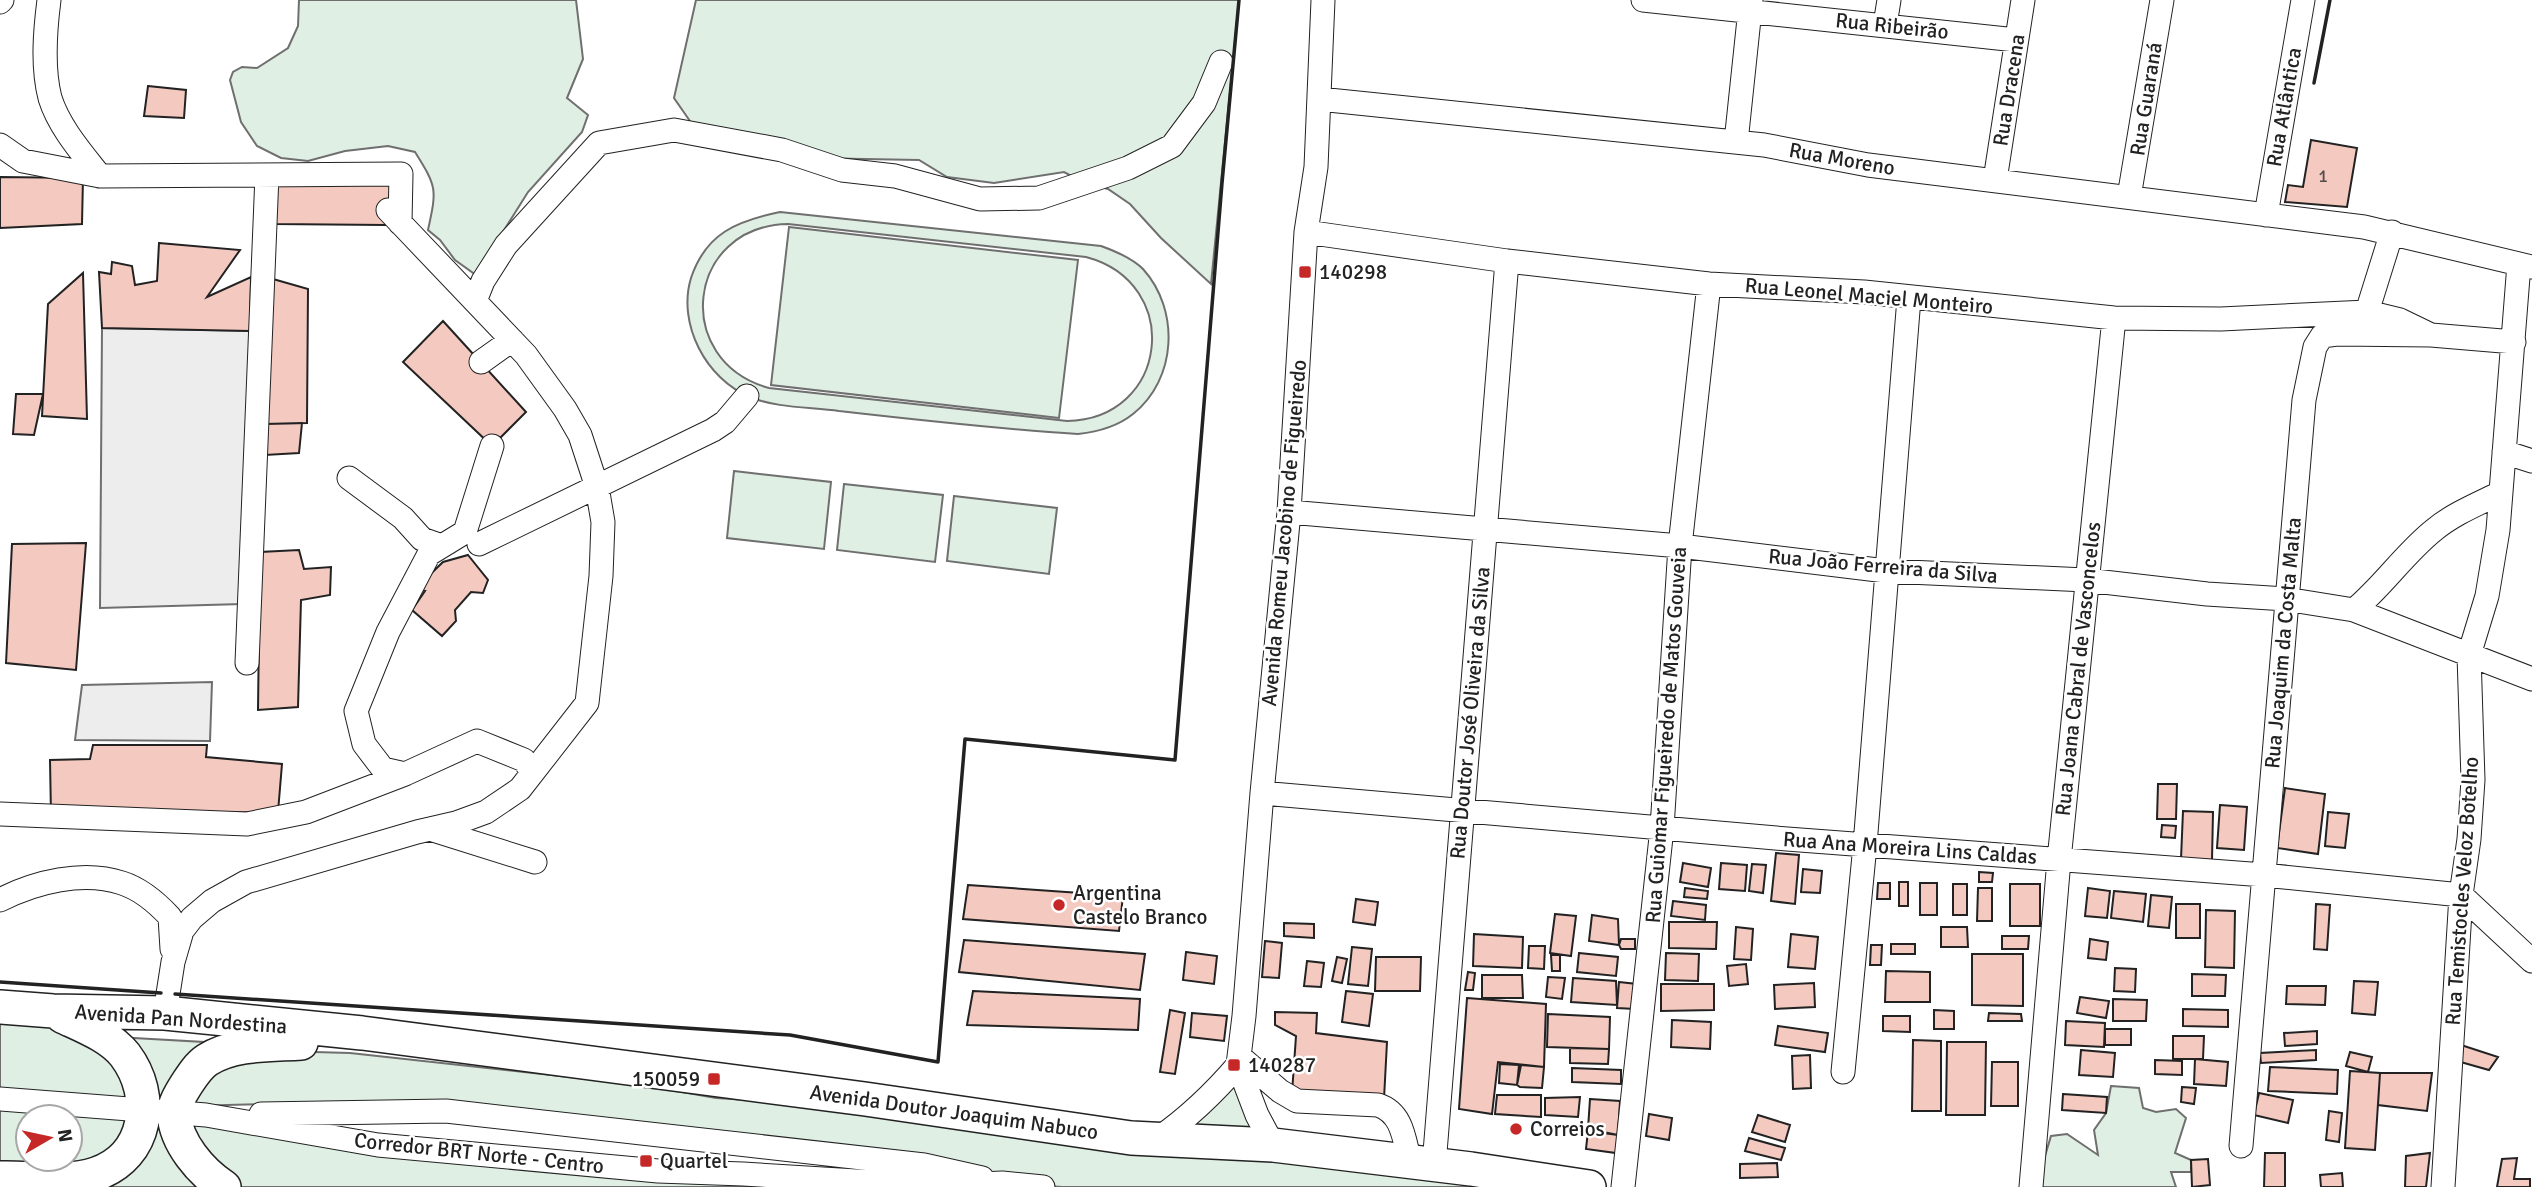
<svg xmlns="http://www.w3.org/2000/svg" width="2532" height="1187" font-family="Signika,sans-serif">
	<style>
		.green { fill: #e0efe3; stroke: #6f6f6f; stroke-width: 2; fill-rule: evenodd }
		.parking { fill: #ededed; stroke: #6f6f6f; stroke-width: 2 }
		.building { fill: #f3c9c0; stroke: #222; stroke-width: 2 }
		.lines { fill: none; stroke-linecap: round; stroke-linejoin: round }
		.minor-casing { stroke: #222; stroke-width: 25 }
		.highway-casing { stroke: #222; stroke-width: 36 }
		.minor { stroke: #fff; stroke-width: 23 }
		.highway { stroke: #fff; stroke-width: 33 }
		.wall { stroke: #222; stroke-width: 3.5 }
		.poi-dot { fill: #c62828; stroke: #fff; stroke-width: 2.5 }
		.labels { text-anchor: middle; stroke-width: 5; stroke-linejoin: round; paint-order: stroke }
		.number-label { font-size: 18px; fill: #564c4a }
		.street-label { font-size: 21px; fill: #222; stroke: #fff }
		.poi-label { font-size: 21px; fill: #222; stroke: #fff; text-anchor: start }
	</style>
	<rect width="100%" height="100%" fill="#fff"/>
	<path class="green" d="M299 0H576L583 59 567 98 588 115 582 132 528 192 476 275 455 260 440 240 428 230C437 189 437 187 415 152L388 146 345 151 308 161 281 158 257 146 241 122 230 80 233 72 242 67 257 68 288 48 298 26Z
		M696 0H1239L1211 284 1161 238 1130 204 1108 189 1083 182 1064 172 994 183 947 177 919 160 809 158 692 124 674 98Z
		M780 212 1101 246C1115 251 1132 258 1143 269 1180 310 1177 379 1133 414 1118 426 1097 432 1078 434 998 429 918 420 839 411 810 407 776 408 750 397 706 379 677 324 691 278 706 233 737 221 780 212ZM788 224 1086 257C1184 283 1169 419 1067 421L769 388C671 361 686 226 788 224Z
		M789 227 1078 260 1059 418 771 385Z
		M734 471 831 482 824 549 727 538Z
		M844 484 943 495 935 562 837 550Z
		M954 496 1057 508 1049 574 947 561Z
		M0 1014 47 1019 134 1070 130 1109 0 1099Z
		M116 1037 221 1043 170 1107 151 1105Z
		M279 1051 350 1053 642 1085 716 1098 824 1105 1161 1148 1520 1187H1062L1002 1183 308 1103 188 1106 207 1072Z
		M1237 1075 1268 1142 1159 1138Z
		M2111 1086 2139 1088 2143 1108 2156 1112 2176 1109 2186 1118 2175 1153 2191 1160V1172H2171L2176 1187H2041L2042 1166 2051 1136 2067 1134 2098 1155 2094 1130 2106 1113Z
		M0 1107 131 1117 124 1147 89 1164 0 1171ZM28 1117H70V1159H28Z
		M149 1115 169 1119 210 1187H75Z
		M182 1118 880 1187H237L217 1176Z"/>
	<path class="parking" d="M102 328 261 331 242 604 100 608Z
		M212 682 210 741 75 740 82 685Z"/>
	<path class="building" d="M148 86 186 90 184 118 144 116Z
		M2311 140 2357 148 2347 207 2285 202 2288 185 2303 187Z
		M0 177 83 178 82 224 0 228Z
		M277 183H391L386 225 273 224Z
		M159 243 240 250 207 297 251 277 250 331 102 328 99 272 111 274 112 262 132 266 135 285 157 281Z
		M83 273 87 419 42 416 48 304Z
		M266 277 308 289 307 423 266 424Z
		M443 321 526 412 492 446 403 362Z
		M16 394H43L34 435 13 434Z
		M302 423 299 453 265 455 266 424Z
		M86 543 76 670 6 663 12 544Z
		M299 550 304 569 331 567 330 595 301 600 298 707 258 710 260 552Z
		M468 555 488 580 483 593 471 592 455 610 456 621 442 636 412 610 425 591 415 589 443 562Z
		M93 745H207L206 757 282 764 278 812 51 815 50 760 90 759Z
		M2158 784H2177L2176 819H2157Z
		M2285 788 2325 794 2318 854 2277 848Z
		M2220 805 2247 807 2244 850 2217 848Z
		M2183 811 2213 812 2212 860 2181 859Z
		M2328 812 2349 814 2345 848 2325 846Z
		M2162 825 2176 826 2175 838 2161 837Z
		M1776 853 1799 855 1795 904 1771 901Z
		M1683 863 1711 868 1708 887 1680 882Z
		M1721 863 1747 865 1745 891 1719 889Z
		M1752 864 1766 865 1763 893 1749 891Z
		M1803 869 1822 871 1820 893 1801 892Z
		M1979 872 1993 873 1992 882H1979Z
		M1899 882H1908V906H1899Z
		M1878 883H1890V899H1877Z
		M1920 883H1937V915H1920Z
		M1953 884H1967V915H1953Z
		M2010 884H2040V926H2010Z
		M968 885 1123 896 1119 931 963 919Z
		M1685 888 1708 891 1707 899 1684 897Z
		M1978 888H1992V921H1977Z
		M2088 888 2110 891 2107 918 2085 916Z
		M2114 891 2146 894 2143 922 2111 918Z
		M2151 895 2172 897 2169 928 2148 926Z
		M1356 899 1378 902 1375 925 1353 922Z
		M1673 901 1706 905 1705 920 1671 916Z
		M2176 904H2200V938H2176Z
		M2316 904 2330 905 2327 950 2314 949Z
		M2206 910 2235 911 2234 968 2205 967Z
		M1555 914 1576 916 1571 956 1550 953Z
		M1592 915 1618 919 1619 945 1589 941Z
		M1669 922H1717L1716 949 1669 948Z
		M1284 923 1314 924V938L1284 936Z
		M1736 927 1753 929 1751 960 1734 959Z
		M1941 927H1967L1968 947H1941Z
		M1474 934 1523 937 1522 968 1473 966Z
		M1791 934 1818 937 1815 969 1788 967Z
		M2002 936H2029L2028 949H2002Z
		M1621 939H1635V949H1621L1619 945Z
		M2090 939 2108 942 2106 960 2088 958Z
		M964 940 1145 954 1140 990 959 972Z
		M1265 941 1282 943 1279 978 1262 977Z
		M1891 944H1915V954H1891Z
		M1871 945H1882L1881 965H1870Z
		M1529 946H1545L1544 969 1528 968Z
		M1352 947 1372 949 1368 986 1348 984Z
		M1186 952 1217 956 1214 984 1183 980Z
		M1579 953 1618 957 1616 976 1577 972Z
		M1666 953 1699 954 1698 981 1665 980Z
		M1972 954H2023V1006L1972 1005Z
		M1551 955H1560V971H1552Z
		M1337 957 1347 959 1342 983 1332 981Z
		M1376 957H1421L1420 991H1375Z
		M1307 961 1324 963 1321 987 1304 986Z
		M1746 964 1748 984 1729 986 1727 966Z
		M2115 968 2136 969 2135 992 2114 991Z
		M1886 971 1930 972V1002H1885Z
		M1468 972 1475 973 1473 990H1465Z
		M2192 974 2226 975 2225 996H2192Z
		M1482 975H1522L1523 998H1482Z
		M1548 977 1565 978 1562 999 1546 997Z
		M1573 978 1616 981 1617 1005 1571 1002Z
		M2354 981 2378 982 2375 1015 2352 1013Z
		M1619 982 1637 984 1635 1009 1617 1008Z
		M1814 983 1815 1007 1775 1009 1774 985Z
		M1661 984H1714V1010L1661 1011Z
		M2287 986H2326L2325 1005 2286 1004Z
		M973 991 1140 999 1138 1030 967 1025Z
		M1346 991 1373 994 1369 1026 1342 1022Z
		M2080 997 2109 1001 2106 1018 2077 1013Z
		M1467 998 1546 1004 1544 1067 1498 1062 1492 1114 1459 1109Z
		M2113 999 2147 1000 2146 1021H2113Z
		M2183 1009 2228 1010V1027L2183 1026Z
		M1170 1010 1185 1013 1175 1074 1160 1072Z
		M1934 1010 1954 1011V1029H1934Z
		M1275 1012 1317 1013 1316 1033 1387 1042 1384 1099 1292 1093 1296 1036 1275 1025Z
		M1192 1013 1227 1016 1224 1041 1190 1037Z
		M1989 1013 2021 1014 2022 1021H1988Z
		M1548 1014 1610 1017 1609 1049 1547 1047Z
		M1883 1016H1910V1032L1883 1031Z
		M1672 1020 1711 1022 1710 1049 1671 1047Z
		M2066 1021 2105 1023 2104 1047 2065 1045Z
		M1778 1026 1828 1033 1825 1052 1775 1045Z
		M2105 1029H2131V1045H2105Z
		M2317 1031V1044L2285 1046 2284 1033Z
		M2173 1036H2204L2203 1059H2173Z
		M1913 1040 1941 1041V1111H1912Z
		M1947 1042H1986L1985 1115H1946Z
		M2458 1044 2498 1057 2489 1070 2457 1061Z
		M1570 1048 1609 1049 1608 1064 1570 1063Z
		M2081 1050 2115 1053 2113 1077 2079 1075Z
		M2316 1050V1060L2261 1063 2260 1053Z
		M2350 1052 2372 1057 2368 1072 2346 1066Z
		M1810 1055 1811 1088 1793 1089 1792 1056Z
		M2195 1059 2228 1062 2226 1086 2194 1084Z
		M2155 1060 2182 1061V1075L2155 1074Z
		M1992 1062H2018V1106H1991Z
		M1500 1064 1519 1065 1517 1085 1499 1083Z
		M1521 1065 1544 1067 1542 1088 1520 1087 1517 1085Z
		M2270 1067 2338 1070 2337 1094 2268 1091Z
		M1572 1068 1621 1070V1084L1572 1082Z
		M2350 1071 2380 1073 2375 1150 2345 1148Z
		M2380 1073H2432L2427 1111 2378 1105Z
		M2182 1087 2196 1088 2194 1104 2181 1102Z
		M2259 1093 2293 1100 2288 1123 2254 1115Z
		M2063 1094 2107 1097 2106 1113 2062 1110Z
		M1497 1095H1541V1117L1495 1114Z
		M1580 1097 1578 1117 1545 1115V1098Z
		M1590 1099 1620 1101 1618 1135 1588 1129Z
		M2329 1111 2342 1113 2339 1142 2326 1140Z
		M1649 1114 1672 1118 1669 1140 1646 1136Z
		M1758 1115 1790 1125 1785 1142 1752 1132Z
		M1588 1131 1618 1135 1616 1153 1586 1149Z
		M1749 1138 1785 1148 1781 1160 1745 1151Z
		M2265 1153H2285V1187H2264Z
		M2430 1153 2426 1187H2405L2406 1156Z
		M2517 1158 2514 1179H2530V1187H2497L2502 1159Z
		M2208 1159 2210 1185 2192 1187 2191 1160Z
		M1777 1163 1778 1177 1740 1178V1164Z
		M2342 1173 2343 1187H2321L2320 1175Z"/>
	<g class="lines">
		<defs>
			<path id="minor" d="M1643 0 2016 40
				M0 2 2 0
				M1885 25 1889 0
				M1319 99 1764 145 1868 165 2364 227 2532 267
				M1736 142 1751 0
				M0 145 23 161 100 176C82 153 59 127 50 98 42 67 45 31 49 0
				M100 176 401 174 400 223
				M1995 180 2023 0
				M2129 197 2162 0
				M2266 215 2303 0
				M1306 232 1507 261 1709 284 1864 292 2114 318 2221 319 2367 312 2400 320 2431 335
				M475 301 483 281 506 245 599 143 674 130 782 150 842 170 895 176 980 199 1039 198 1128 168 1172 146 1204 103 1221 62
				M2367 312 2392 232
				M481 362 512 340
				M492 446 465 532 429 554 388 632 356 711 364 744 383 769 405 774 477 741 524 760 532 772
				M2504 452 2532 461
				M349 478 403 518 422 539 442 546
				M1289 512 1680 546 1886 571 2086 580 2207 594 2286 599 2354 610 2532 679
				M479 544 713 430 725 422 747 396
				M2354 610C2383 586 2405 553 2434 530 2453 514 2478 504 2500 493
				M247 663 267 175
				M1262 793 1787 839 2264 875 2461 895 2532 961
				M0 814 247 824 306 812 405 774
				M430 829 535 862
				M0 900C35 882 83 870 122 883 141 889 157 903 170 917L172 949
				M165 1013 173 962 182 931 192 918 212 901 246 882 417 832 456 823 486 812 520 789 587 703 601 576 603 522 597 487 580 435 565 409 526 355 388 210
				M1239 1056 1280 1091 1297 1101 1378 1105C1403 1113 1404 1140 1410 1162
				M1843 1072 1865 845 1909 298
				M0 1099 206 1115 378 1145 658 1171 743 1174 938 1186 1002 1183 1043 1187
				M261 1114 446 1111 924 1165 982 1178
				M1159 1138C1189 1117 1214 1093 1238 1065
				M1273 1145 1257 1115 1238 1065 1244 1016 1262 793 1289 512 1306 232 1316 167 1323 0
				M2241 1146 2304 400 2315 347 2322 336 2337 334 2431 335 2514 342
				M1434 1165 1507 261
				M1623 1187 1662 828 1680 546 1709 284
				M2031 1187 2059 860 2114 318
				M2443 1187 2461 895 2469 839 2473 780 2469 655 2487 596 2498 530 2519 264"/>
			<path id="highway" d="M0 1007 53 1011 165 1013 362 1033 865 1099 1131 1138 1273 1145 1471 1169 1589 1187
				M0 1178C31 1177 66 1184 96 1174 148 1156 156 1096 125 1055 110 1036 83 1026 62 1016
				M224 1187C201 1172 176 1143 174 1114 174 1104 181 1093 186 1085 192 1076 198 1066 207 1060 234 1043 270 1045 301 1043"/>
		</defs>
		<use href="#minor" class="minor-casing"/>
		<use href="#highway" class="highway-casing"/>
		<use href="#minor" class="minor"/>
		<use href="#highway" class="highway"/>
		<path class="wall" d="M2314 83 2330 0
			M0 982 161 993
			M175 994 790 1035 938 1062 965 739 1175 760 1222 183 1239 0"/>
	</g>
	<g class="poi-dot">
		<rect x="1298" y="265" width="14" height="14" rx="3.5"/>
		<circle cx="1059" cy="905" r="7"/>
		<rect x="1227" y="1058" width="14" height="14" rx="3.5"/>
		<rect x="707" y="1072" width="14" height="14" rx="3.5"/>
		<circle cx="1516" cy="1129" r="7"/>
		<rect x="639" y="1154" width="14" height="14" rx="3.5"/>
	</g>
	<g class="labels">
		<g class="number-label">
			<text x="2323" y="182">1</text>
		</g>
		<g class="street-label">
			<text transform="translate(1892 26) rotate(6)" y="7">Rua Ribeirão</text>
			<text transform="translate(2009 90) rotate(-81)" y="7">Rua Dracena</text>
			<text transform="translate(2146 99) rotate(-81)" y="7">Rua Guaraná</text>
			<text transform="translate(2284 107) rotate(-80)" y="7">Rua Atlântica</text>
			<text transform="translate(1842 159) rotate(10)" y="7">Rua Moreno</text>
			<text transform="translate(1869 296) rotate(5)" y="7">Rua Leonel Maciel Monteiro</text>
			<text transform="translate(1284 533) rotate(-85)" y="7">Avenida Romeu Jacobino de Figueiredo</text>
			<text transform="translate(1883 566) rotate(5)" y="7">Rua João Ferreira da Silva</text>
			<text transform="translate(2283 643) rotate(-85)" y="7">Rua Joaquim da Costa Malta</text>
			<text transform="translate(2078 669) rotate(-84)" y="7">Rua Joana Cabral de Vasconcelos</text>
			<text transform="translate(1470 713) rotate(-85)" y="7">Rua Doutor José Oliveira da Silva</text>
			<text transform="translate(1666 735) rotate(-86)" y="7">Rua Guiomar Figueiredo de Matos Gouveia</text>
			<text transform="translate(1910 848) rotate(4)" y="7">Rua Ana Moreira Lins Caldas</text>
			<text transform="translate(2462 891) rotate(-86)" y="7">Rua Temistocles Veloz Botelho</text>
			<text transform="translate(181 1019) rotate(4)" y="7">Avenida Pan Nordestina</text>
			<text transform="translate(954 1112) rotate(8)" y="7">Avenida Doutor Joaquim Nabuco</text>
			<text transform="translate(479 1153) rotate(6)" y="7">Corredor BRT Norte - Centro</text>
		</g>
		<g class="poi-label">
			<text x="1319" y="279">140298</text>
			<text x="1073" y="900">Argentina<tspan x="1073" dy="24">Castelo Branco</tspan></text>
			<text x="1248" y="1072">140287</text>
			<text x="700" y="1086" text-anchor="end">150059</text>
			<text x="1530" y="1136">Correios</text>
			<text x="660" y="1168">Quartel</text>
		</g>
	</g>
	<g transform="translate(49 1138) rotate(81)"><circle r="33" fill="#ffffff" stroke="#a7a7a7" stroke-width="2"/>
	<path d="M0-5L12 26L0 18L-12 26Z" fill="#c62828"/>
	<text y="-10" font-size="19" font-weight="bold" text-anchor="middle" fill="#222222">N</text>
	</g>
</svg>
